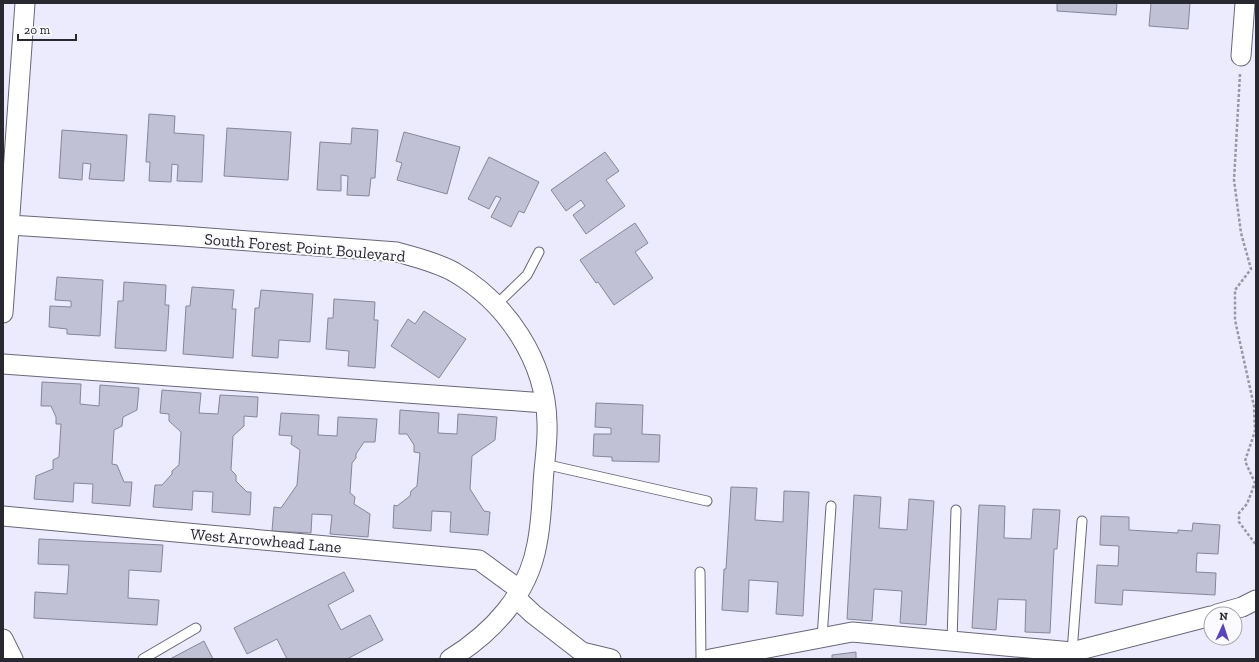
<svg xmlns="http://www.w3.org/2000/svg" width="1259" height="662" font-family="'Zilla Slab',serif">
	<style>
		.building { fill: #c1c1d6; stroke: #86869a }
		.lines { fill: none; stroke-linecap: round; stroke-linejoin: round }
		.lane-casing { stroke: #68677a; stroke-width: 11 }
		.street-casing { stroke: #68677a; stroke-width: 21 }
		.path { stroke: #9897a5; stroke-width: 2.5; stroke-dasharray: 3 2; stroke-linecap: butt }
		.lane { stroke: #fff; stroke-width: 9 }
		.street { stroke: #fff; stroke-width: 19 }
		.labels { text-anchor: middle; stroke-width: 4; stroke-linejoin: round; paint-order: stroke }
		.street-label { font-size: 16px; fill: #282830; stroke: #fafaff }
	</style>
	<rect width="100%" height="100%" fill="#ecebfd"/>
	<path class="building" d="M1057 3H1117L1116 15 1057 11Z
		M1151 3H1190L1188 29 1149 26Z
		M149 114 175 116 174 133 204 135 202 182 177 181 178 165 172 164 171 182 149 181 150 162H146Z
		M227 128 291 132 288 180 224 176Z
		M352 128 378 130 375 178H371L369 196 347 195 348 176 341 175V191L317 190 320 142 351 144Z
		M62 130 127 135 124 181 89 179 91 164 83 163 82 180 59 178Z
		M404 132 460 147 447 194 397 180 402 163 396 161Z
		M605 152 619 171 606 180 625 206 586 234 573 215 585 206 581 200 566 211 551 190Z
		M489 157 539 182 524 213 519 211 511 227 491 217 501 198 496 196 489 209 468 199Z
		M635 223 648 243 635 252 653 278 614 305 598 282 596 283 580 260Z
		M57 277 103 280 100 336 67 334V329L49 327 50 306 71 307V301L55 300Z
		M124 282 166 285 165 305H169L166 351 115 348 118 301H123Z
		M192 287 234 290 232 309H236L233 358 183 354 186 306H190Z
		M261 290 313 294 310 342 279 340 278 358 252 356 255 308H259Z
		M334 299 375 302 374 320H378L375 368 348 366 349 351 326 349 328 318H333Z
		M424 311 466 339 439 378 391 346 408 319 415 324Z
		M42 382 81 384 80 404 99 406 100 385 139 388 137 410 123 417 122 426 114 430 112 464 117 465 124 482H132L130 506 92 503 93 484 74 483 73 502 34 499 36 476 53 469V460L59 457 61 424H56V417L51 406H41Z
		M162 390 201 393 199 413 218 414 220 395 258 397 257 417 244 416V426L233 436 231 470 236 475V481L247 492H251L250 515 212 512 213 492 193 491 192 510 153 507 155 485H162L172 474V471L179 465 181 432 169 421V414L160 413Z
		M596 403 643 405 642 434 660 435 659 462 612 461V457L593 456 594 434H611V428L595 427Z
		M400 410 439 413 438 433 457 434 458 414 497 417 495 440 472 456 470 489 484 511 490 512 488 535 450 532 451 512 432 511 431 531 393 528 394 505 397 506 410 496 411 491 417 486 420 453 414 452V445L407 434H399Z
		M281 413 319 415 318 435 337 436 338 417 377 419 375 442H364L356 454V458L352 463 350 493 355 497 354 504 370 514 368 537 330 534 332 515 312 514 311 533 272 531 274 507 281 508 297 485 300 450 291 444 292 436 279 435Z
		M731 487 757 488 755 520 783 522 784 491 809 492 803 616 776 614 778 582 749 580 748 612 722 610 724 569H726Z
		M854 495 881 497 879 528 907 530 909 499 934 501 926 625 900 623 902 591 874 589 872 621 847 619Z
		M979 505 1005 506 1004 538 1031 539 1033 509 1060 510 1057 549H1054L1050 633 1025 632 1026 600 998 599 996 630 972 628Z
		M1101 516 1129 517V530L1178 533V530L1192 531 1193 523 1220 525 1218 554 1197 553 1196 572 1216 573 1215 595 1123 590 1122 605 1095 603 1097 565 1118 566 1119 546 1100 545Z
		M39 539 163 545 161 572 129 570 128 598 159 600 157 625 34 618 35 592 67 594 69 565 38 564Z
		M344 572 354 591 328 605 341 630 370 615 383 640 347 659H287L277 639 247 654 234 628Z
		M204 641 213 659H170Z
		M856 652V659H832V655Z"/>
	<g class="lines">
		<defs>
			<path id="lane" d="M496 305 527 275 539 252
				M544 464 707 501
				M700 572 701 659
				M822 638 831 506
				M952 641 956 510
				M1072 652 1082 521
				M143 659 196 628"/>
			<path id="street" d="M1241 56 1245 3
				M10 225 182 236 397 252C417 258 436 262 454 272 507 303 546 361 547 423 548 443 544 464 543 484 542 504 541 524 537 544 528 595 492 633 450 659
				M3 313 25 3
				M3 364 545 403
				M3 516 479 560 520 590
				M516 598 533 614 582 652 611 659
				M1217 614 1242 607 1256 600
				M3 639 13 659
				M710 659 852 632 1072 652 1211 616"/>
		</defs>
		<use href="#lane" class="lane-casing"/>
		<use href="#street" class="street-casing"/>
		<path class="path" d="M1240 74 1234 180 1241 233 1251 269 1235 290V320L1254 406 1255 431 1245 461 1255 483 1247 504 1239 513V522L1256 545"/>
		<use href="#lane" class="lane"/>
		<use href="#street" class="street"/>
	</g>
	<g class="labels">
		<g class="street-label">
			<text transform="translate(305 247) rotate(5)" y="6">South Forest Point Boulevard</text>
			<text transform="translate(266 540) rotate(5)" y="6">West Arrowhead Lane</text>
		</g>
	</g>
	<rect width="1259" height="662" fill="none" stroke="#282830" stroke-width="8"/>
	<g transform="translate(1223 626) rotate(3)"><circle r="19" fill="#fafaff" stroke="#a6a6ac"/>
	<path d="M0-3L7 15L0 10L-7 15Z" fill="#5b43bb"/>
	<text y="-6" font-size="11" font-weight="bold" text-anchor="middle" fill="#282830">N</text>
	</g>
	<path d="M18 34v6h58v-6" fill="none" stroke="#282830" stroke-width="2"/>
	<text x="24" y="34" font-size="12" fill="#282830" stroke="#fafaff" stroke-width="3" paint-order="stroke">20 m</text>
</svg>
